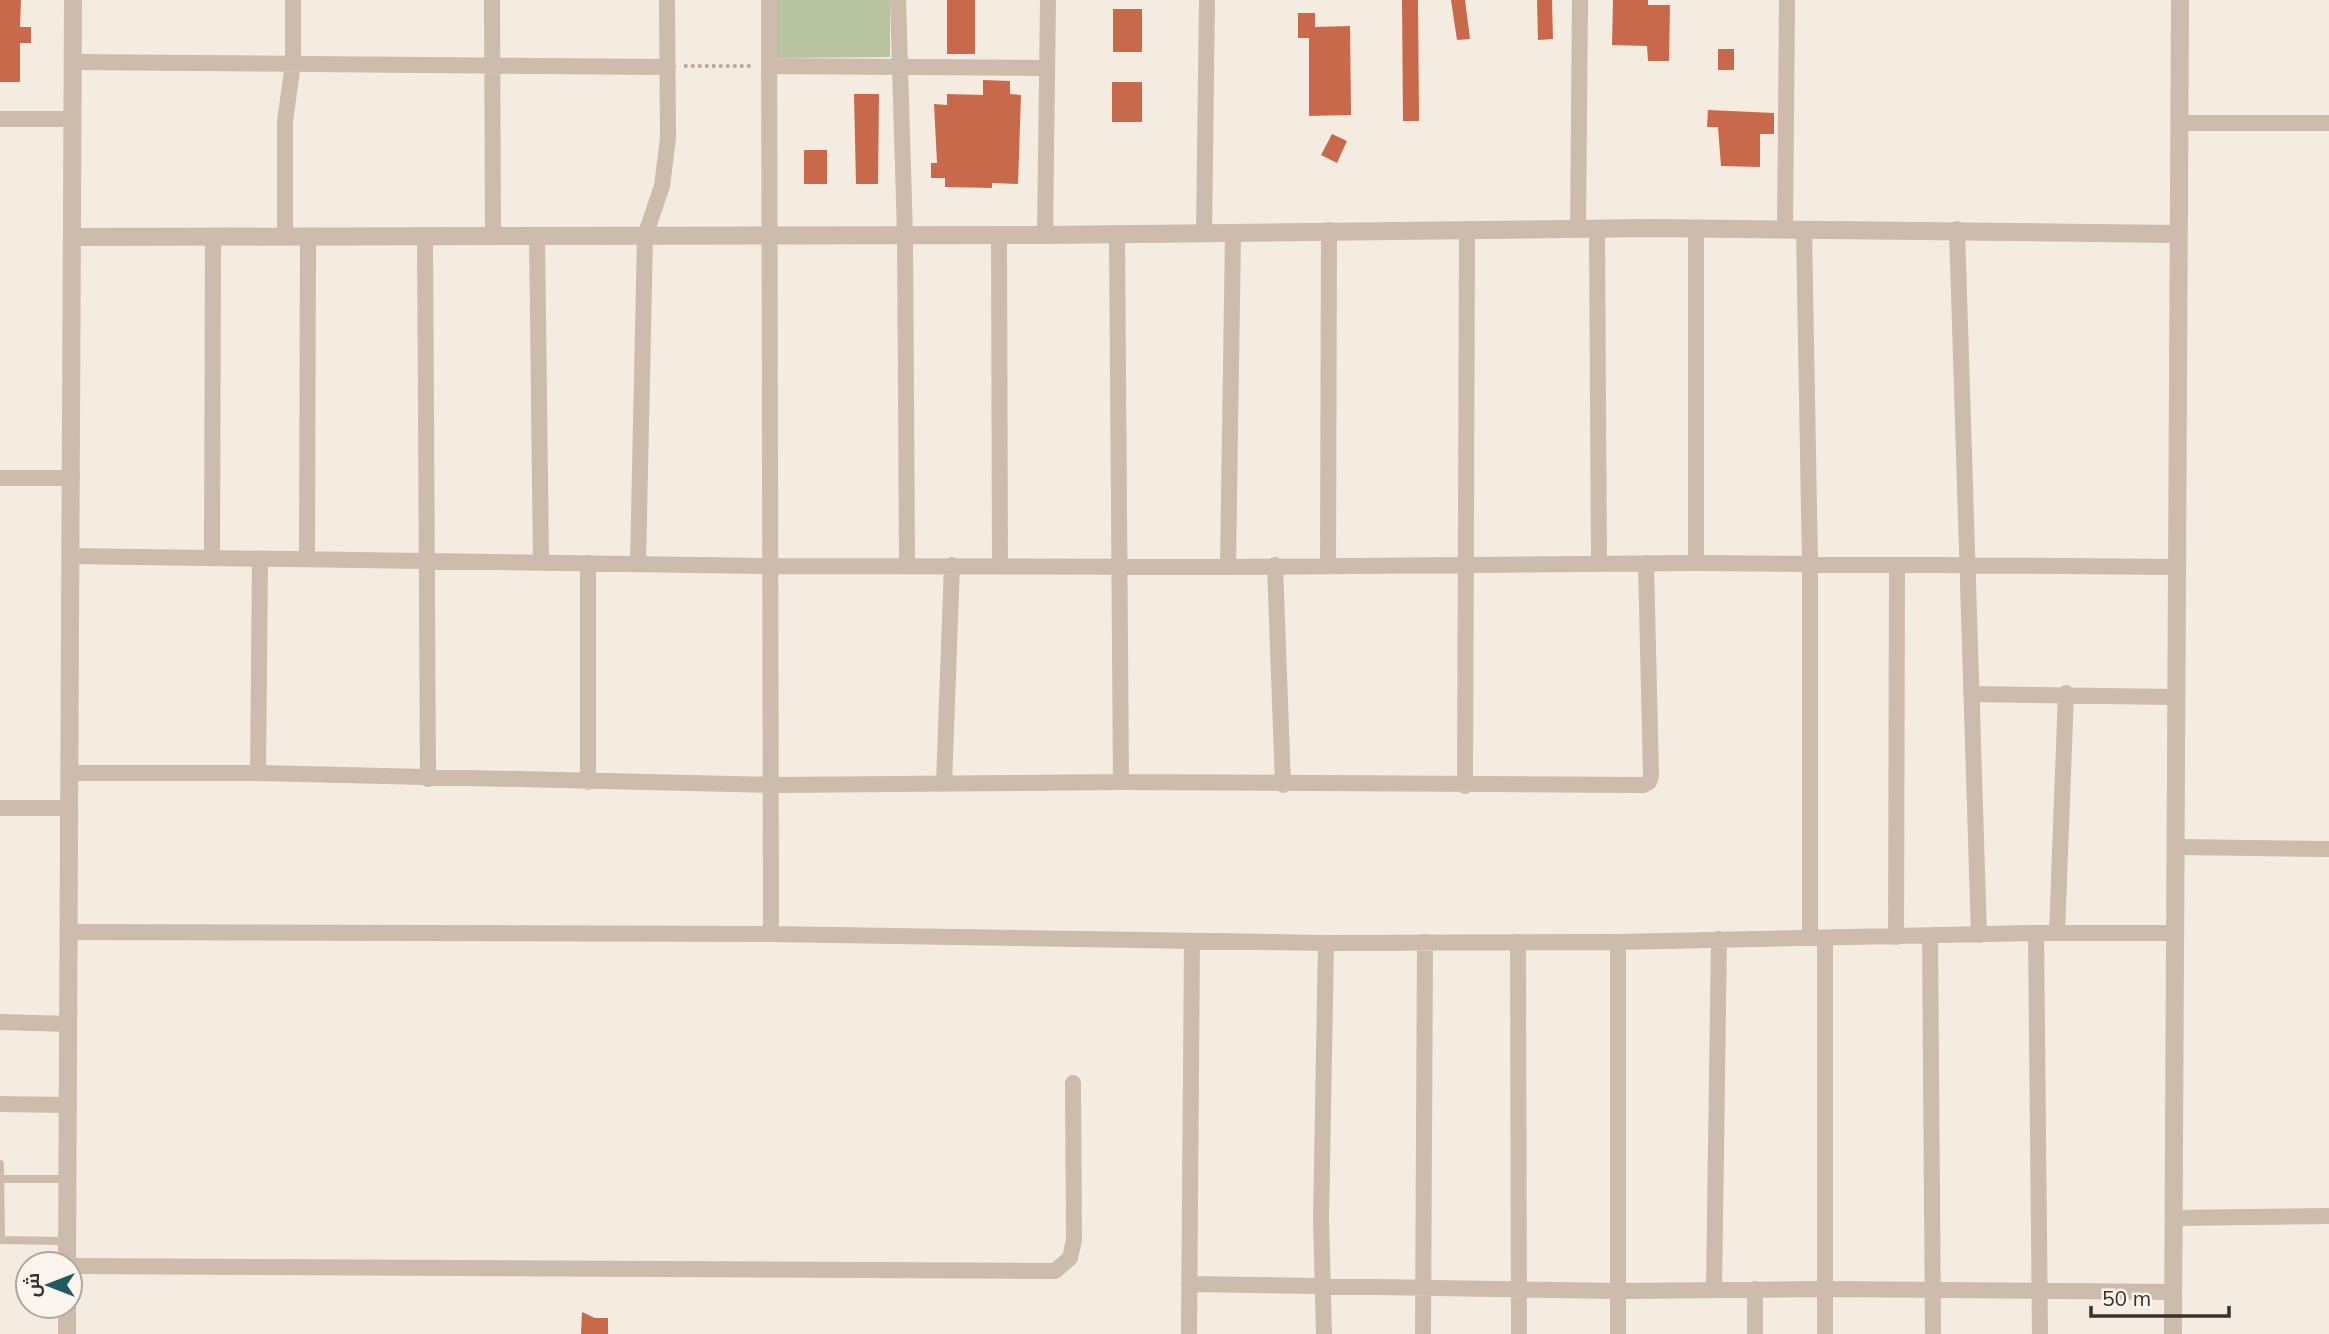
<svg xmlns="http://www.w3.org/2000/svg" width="2329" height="1334" font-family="Mulish,Cairo,sans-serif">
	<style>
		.green { fill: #b8c4a0 }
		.building { fill: #c8694b }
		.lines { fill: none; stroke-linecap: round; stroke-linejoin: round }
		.path { stroke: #b9a596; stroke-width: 3.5; stroke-dasharray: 3.5 3.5; stroke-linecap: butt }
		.service { stroke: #cdbbac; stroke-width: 8 }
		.minor { stroke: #cdbbac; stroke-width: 16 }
		.tertiary { stroke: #cdbbac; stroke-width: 18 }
	</style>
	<rect width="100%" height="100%" fill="#f4ebe1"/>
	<path class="green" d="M776 0H890V57L776 58Z"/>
	<path class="building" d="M0 0H21L20 27H31V43H20V82H0Z
		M947 0H975V54H947Z
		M1402 0H1418L1419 121H1403Z
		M1451 0H1465L1470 39 1457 40Z
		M1537 0H1552L1553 39 1538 40Z
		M1613 0H1648V5H1670L1669 61H1648L1647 46 1612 45Z
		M1113 9H1142V52H1113Z
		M1298 13H1315V27L1350 26 1351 115 1309 116V38H1298Z
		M1718 49H1734V70H1718Z
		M983 80 1010 81V94L1021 95 1018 184 992 183V188L945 187V178H931V163H937L934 104 947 105V94L983 95Z
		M1112 82H1142V122H1112Z
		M854 94H879L878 184H856Z
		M1708 110 1774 113V134H1760V167L1721 166 1718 127H1707Z
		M1332 134 1347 141 1337 163 1321 155Z
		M804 150H827V184H804Z
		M582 1312 595 1318H608V1334H581Z"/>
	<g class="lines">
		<path class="path" d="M684 66H754"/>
		<path class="service" d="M0 1164 1 1240
			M0 1179H67
			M0 1240 67 1241"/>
		<path class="minor" d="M492 0 493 236
			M769 0 771 934
			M898 0 905 235 907 566
			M73 62 668 67
			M769 66 1047 68
			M0 119H73
			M2179 123H2329
			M1785 228 1787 0
			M1578 229 1580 0
			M1597 229 1599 564
			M1804 229 1810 565V938
			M1957 229 1979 935
			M1204 233 1207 0
			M999 234 1000 566
			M1117 234 1121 782
			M1045 235 1048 0
			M537 236 541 563
			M285 237V121L293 64V0
			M425 237 428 779
			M0 478H72
			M71 556 770 566 1228 567 1696 563 2177 567
			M212 558 213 238
			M307 559 308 237
			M588 563V782
			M1696 563V229
			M638 564 645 236 662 186 668 138 667 0
			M1275 565 1283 785
			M1328 566 1329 230
			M1228 567 1233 233
			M1971 694 2176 697
			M70 773H258L771 785 1121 782 1644 785 1649 782 1651 776 1646 563
			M258 773 260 559
			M944 784 952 565
			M1465 786 1467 230
			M0 808H70
			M2175 847 2329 849
			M69 932 771 934 1326 943 1618 942 2036 933H2175
			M2036 933 2040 1334
			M2057 933 2066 693
			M1930 936 1933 1334
			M1896 937 1897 566
			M1825 938V1334
			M1518 942 1519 1334
			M1618 942V1334
			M0 1022 69 1024
			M0 1104 69 1105
			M2173 1218 2329 1216
			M70 1266 1055 1271 1070 1258 1074 1240 1073 1083
			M1189 1284 1618 1291 1825 1289 2173 1292
			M1714 1289 1719 939
			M1189 1334 1192 941
			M1324 1334 1321 1219 1326 943
			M1423 1334 1425 942
			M1755 1334V1289"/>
		<path class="tertiary" d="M73 237 1045 235 1651 228 2178 234
			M67 1264 73 0
			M67 1306V1334
			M2173 1334 2180 0"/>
	</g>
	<g transform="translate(49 1285) rotate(270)"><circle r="33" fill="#fbf5ee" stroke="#aea6a0" stroke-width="2"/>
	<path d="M0-5L12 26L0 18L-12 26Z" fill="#1f5a5e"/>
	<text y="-10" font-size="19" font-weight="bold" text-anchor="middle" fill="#3b302b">ش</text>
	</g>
	<path d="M2091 1306v10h138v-10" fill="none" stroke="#3b302b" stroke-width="3.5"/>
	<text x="2102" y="1306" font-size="21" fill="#3b302b" stroke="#fbf5ee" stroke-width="5" paint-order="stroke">50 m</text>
</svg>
